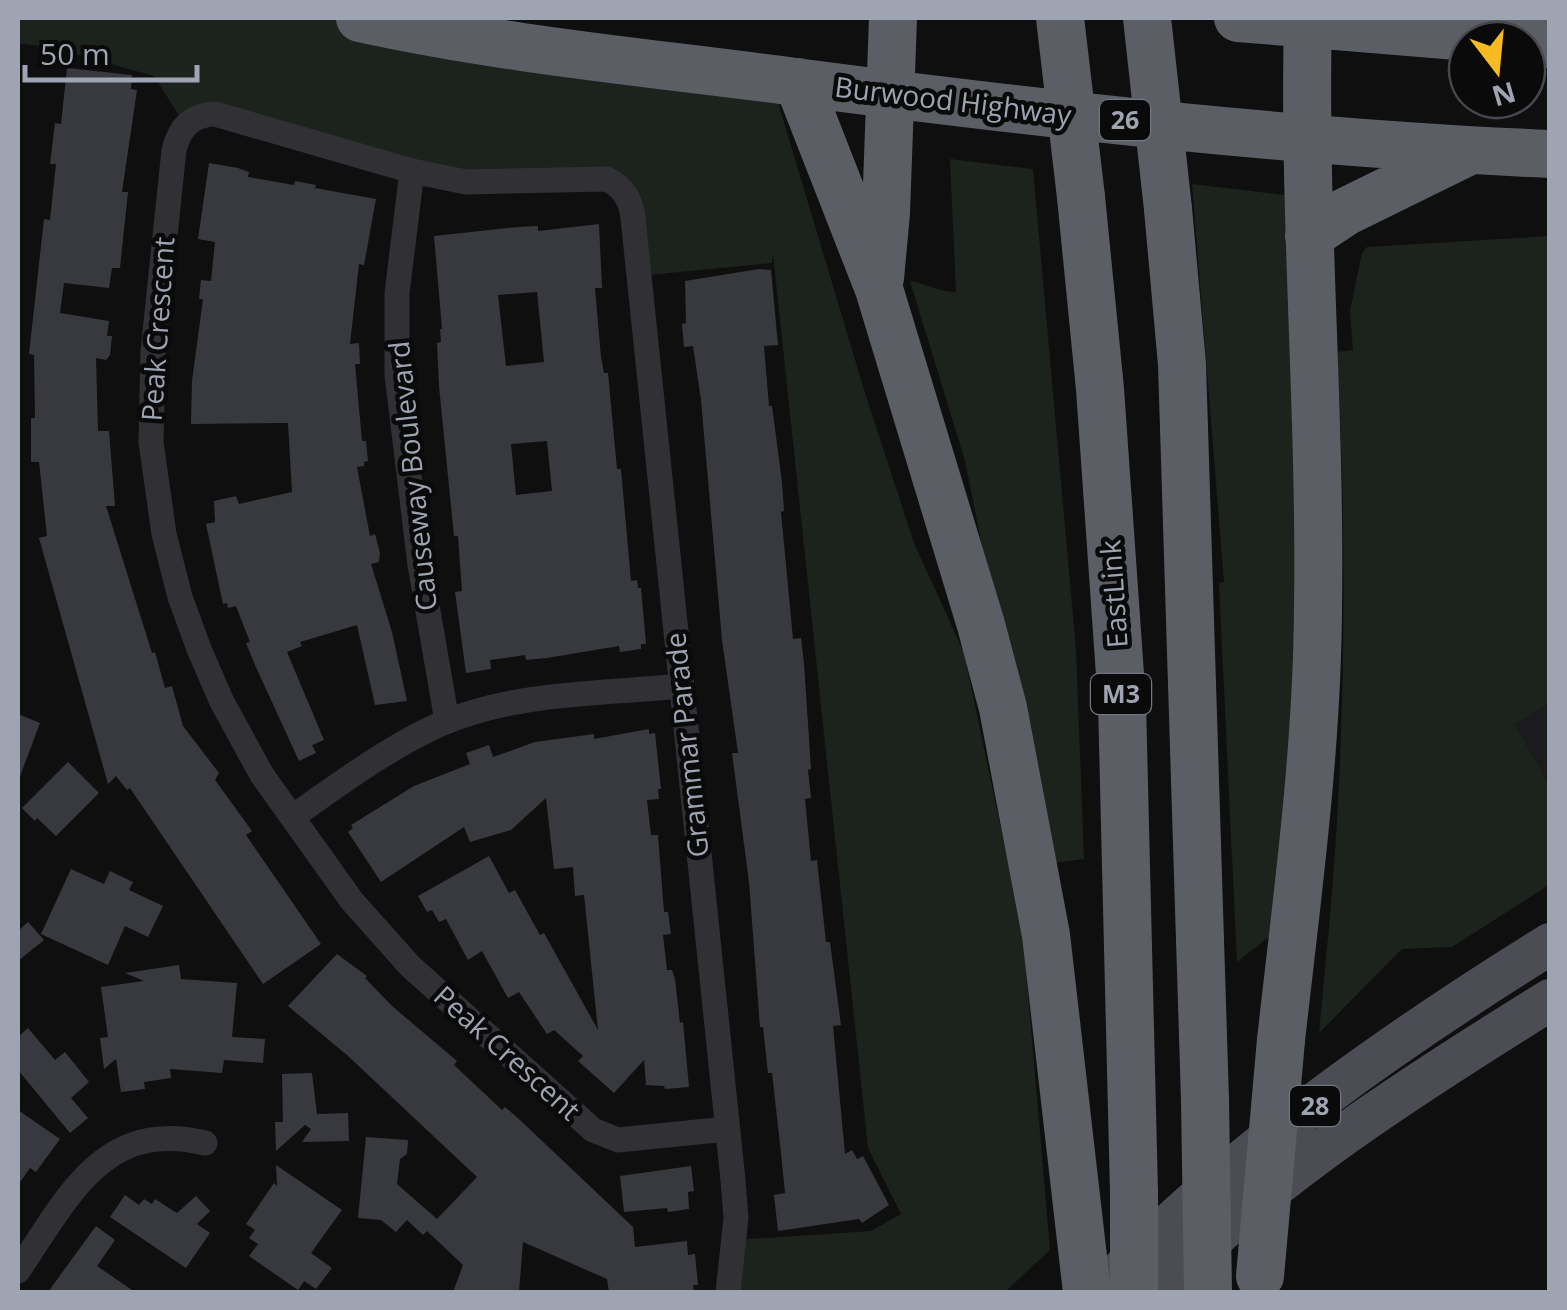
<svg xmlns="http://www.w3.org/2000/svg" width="1567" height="1310" font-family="'Open Sans',sans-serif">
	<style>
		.built { fill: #1b1b1d }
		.green { fill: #1b231c }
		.building { fill: #38393e; fill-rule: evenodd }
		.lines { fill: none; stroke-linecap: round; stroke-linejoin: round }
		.street { stroke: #303035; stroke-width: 25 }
		.primary { stroke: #4c4d54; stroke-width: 42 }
		.highway { stroke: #5c5e66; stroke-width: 48 }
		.highway-bridge { stroke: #5c5e66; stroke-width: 48 }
		.labels { text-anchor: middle; stroke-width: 9; stroke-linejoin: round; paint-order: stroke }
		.shield { fill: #0a0a0b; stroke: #727680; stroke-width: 2.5 }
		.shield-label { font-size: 25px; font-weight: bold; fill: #9fa4b2 }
		.street-label { font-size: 28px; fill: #9fa4b2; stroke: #0a0a0b }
	</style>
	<rect width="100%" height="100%" fill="#0f0f10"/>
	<path class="built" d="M1549 704V785L1515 724Z"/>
	<path class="green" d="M18 18H373L771 79 865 393 914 543 964 653 1023 934 1050 1250 1005 1292H728L734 1240 871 1231 901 1214 868 1148 773 254 772 263 639 276 623 190 486 183 218 115 185 125 154 76 53 48 18 43Z
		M950 159 1033 169 1076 650 1084 859 1046 864 965 461 910 281C927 284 939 292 956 292Z
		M1192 184 1293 196 1303 364 1285 924 1237 962 1219 583 1224 582Z
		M1549 236V704L1515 724 1549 785V885L1452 947 1402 949 1319 1033C1325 968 1332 902 1336 837 1346 675 1346 513 1337 352L1353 350 1350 311 1362 253 1367 247Z"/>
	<path class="building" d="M67 68 132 75 131 89 137 90 122 192H128L120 268H112L109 288 64 283 60 313 109 321 107 336H112L110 355 106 360 96 358 98 431H109L115 506H106L152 653 155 652 165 688 172 686 183 726 219 773 215 780 252 831 246 835 321 944 263 984 130 788 127 790 116 776 108 784 39 538 47 536 39 462H31V418H35L34 355 29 354 44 219 50 220 56 164H50L55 123 61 124Z
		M209 163 238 168 249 172 248 177 294 185 295 181 316 185 315 188 376 199 364 265 359 264 350 344 359 343 360 364H355L362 441H366L368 461 364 462V466L357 467 370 536 375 534 380 553 379 562 371 564 392 632 407 701 375 705 357 625 300 642 302 646 287 652 324 740 312 745 316 753 299 761 255 665 246 643 250 642 236 606 228 608 227 603 223 604 206 524 215 522 214 501 236 496 239 504 292 492 288 423 191 424 192 381 203 299H199L201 280 211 281 215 242 198 239Z
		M599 224 602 288H595L601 357 604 373H608L617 469H621L631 581 637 580 638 588H641L646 644H641V649L620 652 619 646 547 658 526 660 525 655 490 660 491 669 466 673 455 592 462 591 458 536H454L439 386 437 343 441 342 440 329H442L434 236 518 227 538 226V231ZM537 292 544 362 506 366 498 295ZM547 441 552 491 516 495 511 444Z
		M759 269 771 270 778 345 764 346 769 406H772L782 482 784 511 781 512 793 639 801 638 804 663 811 769 808 770 811 798 805 799 811 861 817 860 826 942H830L841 1025 833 1026 845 1154 852 1150 857 1159 863 1156 889 1205 862 1223 859 1219 778 1231 774 1195 785 1193 781 1153 772 1073H768L763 1027H760L749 882 732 753H738L722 640 701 400 693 346 684 347 682 324 686 323 685 281Z
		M18 714 40 723 19 779 18 778Z
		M649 729V734L655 733 661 789H658L659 799 647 800 651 835H658L664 912H668L671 934 663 935 667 970H672L675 979 680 1023 683 1022 689 1087 665 1089 664 1086 646 1085 644 1060 614 1093 578 1061 583 1056 554 1030 547 1034 519 992 508 998 482 951 468 960 446 919 439 922 432 910 427 912 418 896 489 856 509 893 515 890 540 935 544 933 598 1030 584 895 575 896 573 867 554 869 546 798 511 830 470 842 464 827 381 882 348 832 353 828 351 825 414 786 470 764 466 753 489 745 493 757 535 742 594 734V739Z
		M68 762 99 793 56 836 37 818 35 821 22 808Z
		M71 869 104 884 110 871 133 882 129 890 163 906 148 937 125 926 108 965 41 934Z
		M28 922 44 940 18 961V931Z
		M337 954 367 976 365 978 392 1006 457 1061 454 1065 502 1110 505 1107 520 1120 633 1227 635 1247 687 1241 688 1255 695 1254 698 1285H693L694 1292H609L607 1279 523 1242 519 1292H453L463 1265 427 1231 423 1235 407 1220 396 1232 381 1220 358 1218 366 1137 408 1140 407 1154 400 1159 397 1184 437 1219 477 1177 347 1055 288 1006Z
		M179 965 181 979 237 983 232 1037 265 1039 263 1063 224 1060 222 1073 170 1069 171 1078 144 1082 145 1089 121 1092 116 1059 104 1069 100 1038 108 1037 101 987 144 981 125 973Z
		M28 1028 55 1060 65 1052 89 1082 71 1098 88 1118 70 1133 18 1070V1037Z
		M312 1073 317 1114 348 1113 349 1141 302 1142 311 1129 305 1125 276 1151 275 1122H283L282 1074Z
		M18 1110 60 1139 36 1172 30 1168 18 1185Z
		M276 1165 342 1210 311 1253 332 1268 316 1289 304 1281 298 1290 249 1256 258 1244 249 1238 255 1230 246 1224 274 1183 277 1186Z
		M691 1166 694 1191 688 1192 689 1209 668 1212 667 1208 624 1212 620 1176Z
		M125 1195 139 1205 144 1199 152 1204 155 1199 177 1213 196 1196 210 1211 197 1224 210 1233 186 1268 110 1217Z
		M96 1226 115 1240 97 1266 135 1292H48Z"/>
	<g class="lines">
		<path class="street" d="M412 171 397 293V375L420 565 447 721
			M292 817C340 784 390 746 443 723 515 692 603 694 680 686
			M727 1129 618 1140 593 1130 410 966 352 901 262 775 222 702 199 649 180 597 164 534 151 442 153 351 174 150C180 127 191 115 215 114L412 171 466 182 607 179C624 188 631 200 633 218L733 1180 736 1218 728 1292
			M18 1271C67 1199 103 1118 205 1143"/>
		<path class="primary" d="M1118 1274C1244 1146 1397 1039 1550 944
			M1156 1292C1272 1175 1410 1087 1550 1000"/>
		<path class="highway" d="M360 18C506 50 654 63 803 83 1050 115 1300 143 1550 154
			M1238 18 1506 40
			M1527 42 1550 44
			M798 82 879 289 981 625 1003 708 1046 935 1087 1292
			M1081 197 1100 389 1122 703 1134 1192
			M1168 209 1182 364 1205 1100
			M1309 236 1345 212 1469 151
			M880 278 886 213 893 18
			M1281 1040C1297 897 1317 753 1318 609 1321 412 1303 215 1308 18"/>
		<path class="highway-bridge" d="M1060 18 1081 197
			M1147 18 1168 209
			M1205 1100 1208 1292
			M1260 1276 1281 1040
			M1134 1292V1192"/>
	</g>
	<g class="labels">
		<g class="shield">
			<rect x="1100" y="100" width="50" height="40" rx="8"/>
			<rect x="1091" y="674" width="60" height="40" rx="8"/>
			<rect x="1290" y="1086" width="50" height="40" rx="8"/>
		</g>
		<g class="shield-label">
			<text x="1125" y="129">26</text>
			<text x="1121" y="703">M3</text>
			<text x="1315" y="1115">28</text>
		</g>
		<g class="street-label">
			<text transform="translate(953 101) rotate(7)" y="10">Burwood Highway</text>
			<text transform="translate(158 329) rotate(-86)" y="10">Peak Crescent</text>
			<text transform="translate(413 476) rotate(-96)" y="10">Causeway Boulevard</text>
			<text transform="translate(1114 594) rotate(-94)" y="10">EastLink</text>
			<text transform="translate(687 745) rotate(-96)" y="10">Grammar Parade</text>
			<text transform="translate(507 1053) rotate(42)" y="10">Peak Crescent</text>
		</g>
	</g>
	<rect width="1567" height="1310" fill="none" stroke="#9fa4b2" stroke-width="40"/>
	<g transform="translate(1497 70) rotate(164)"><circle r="48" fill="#0a0a0b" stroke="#46484e" stroke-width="2.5"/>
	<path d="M0-8L18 38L0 25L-18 38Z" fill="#f6bb21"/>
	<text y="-15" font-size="28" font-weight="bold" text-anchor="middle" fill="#9fa4b2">N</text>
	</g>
	<path d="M25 65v15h172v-15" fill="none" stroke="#9fa4b2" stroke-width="5"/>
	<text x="40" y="65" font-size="30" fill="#9fa4b2" stroke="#0a0a0b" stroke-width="8" paint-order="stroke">50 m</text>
</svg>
